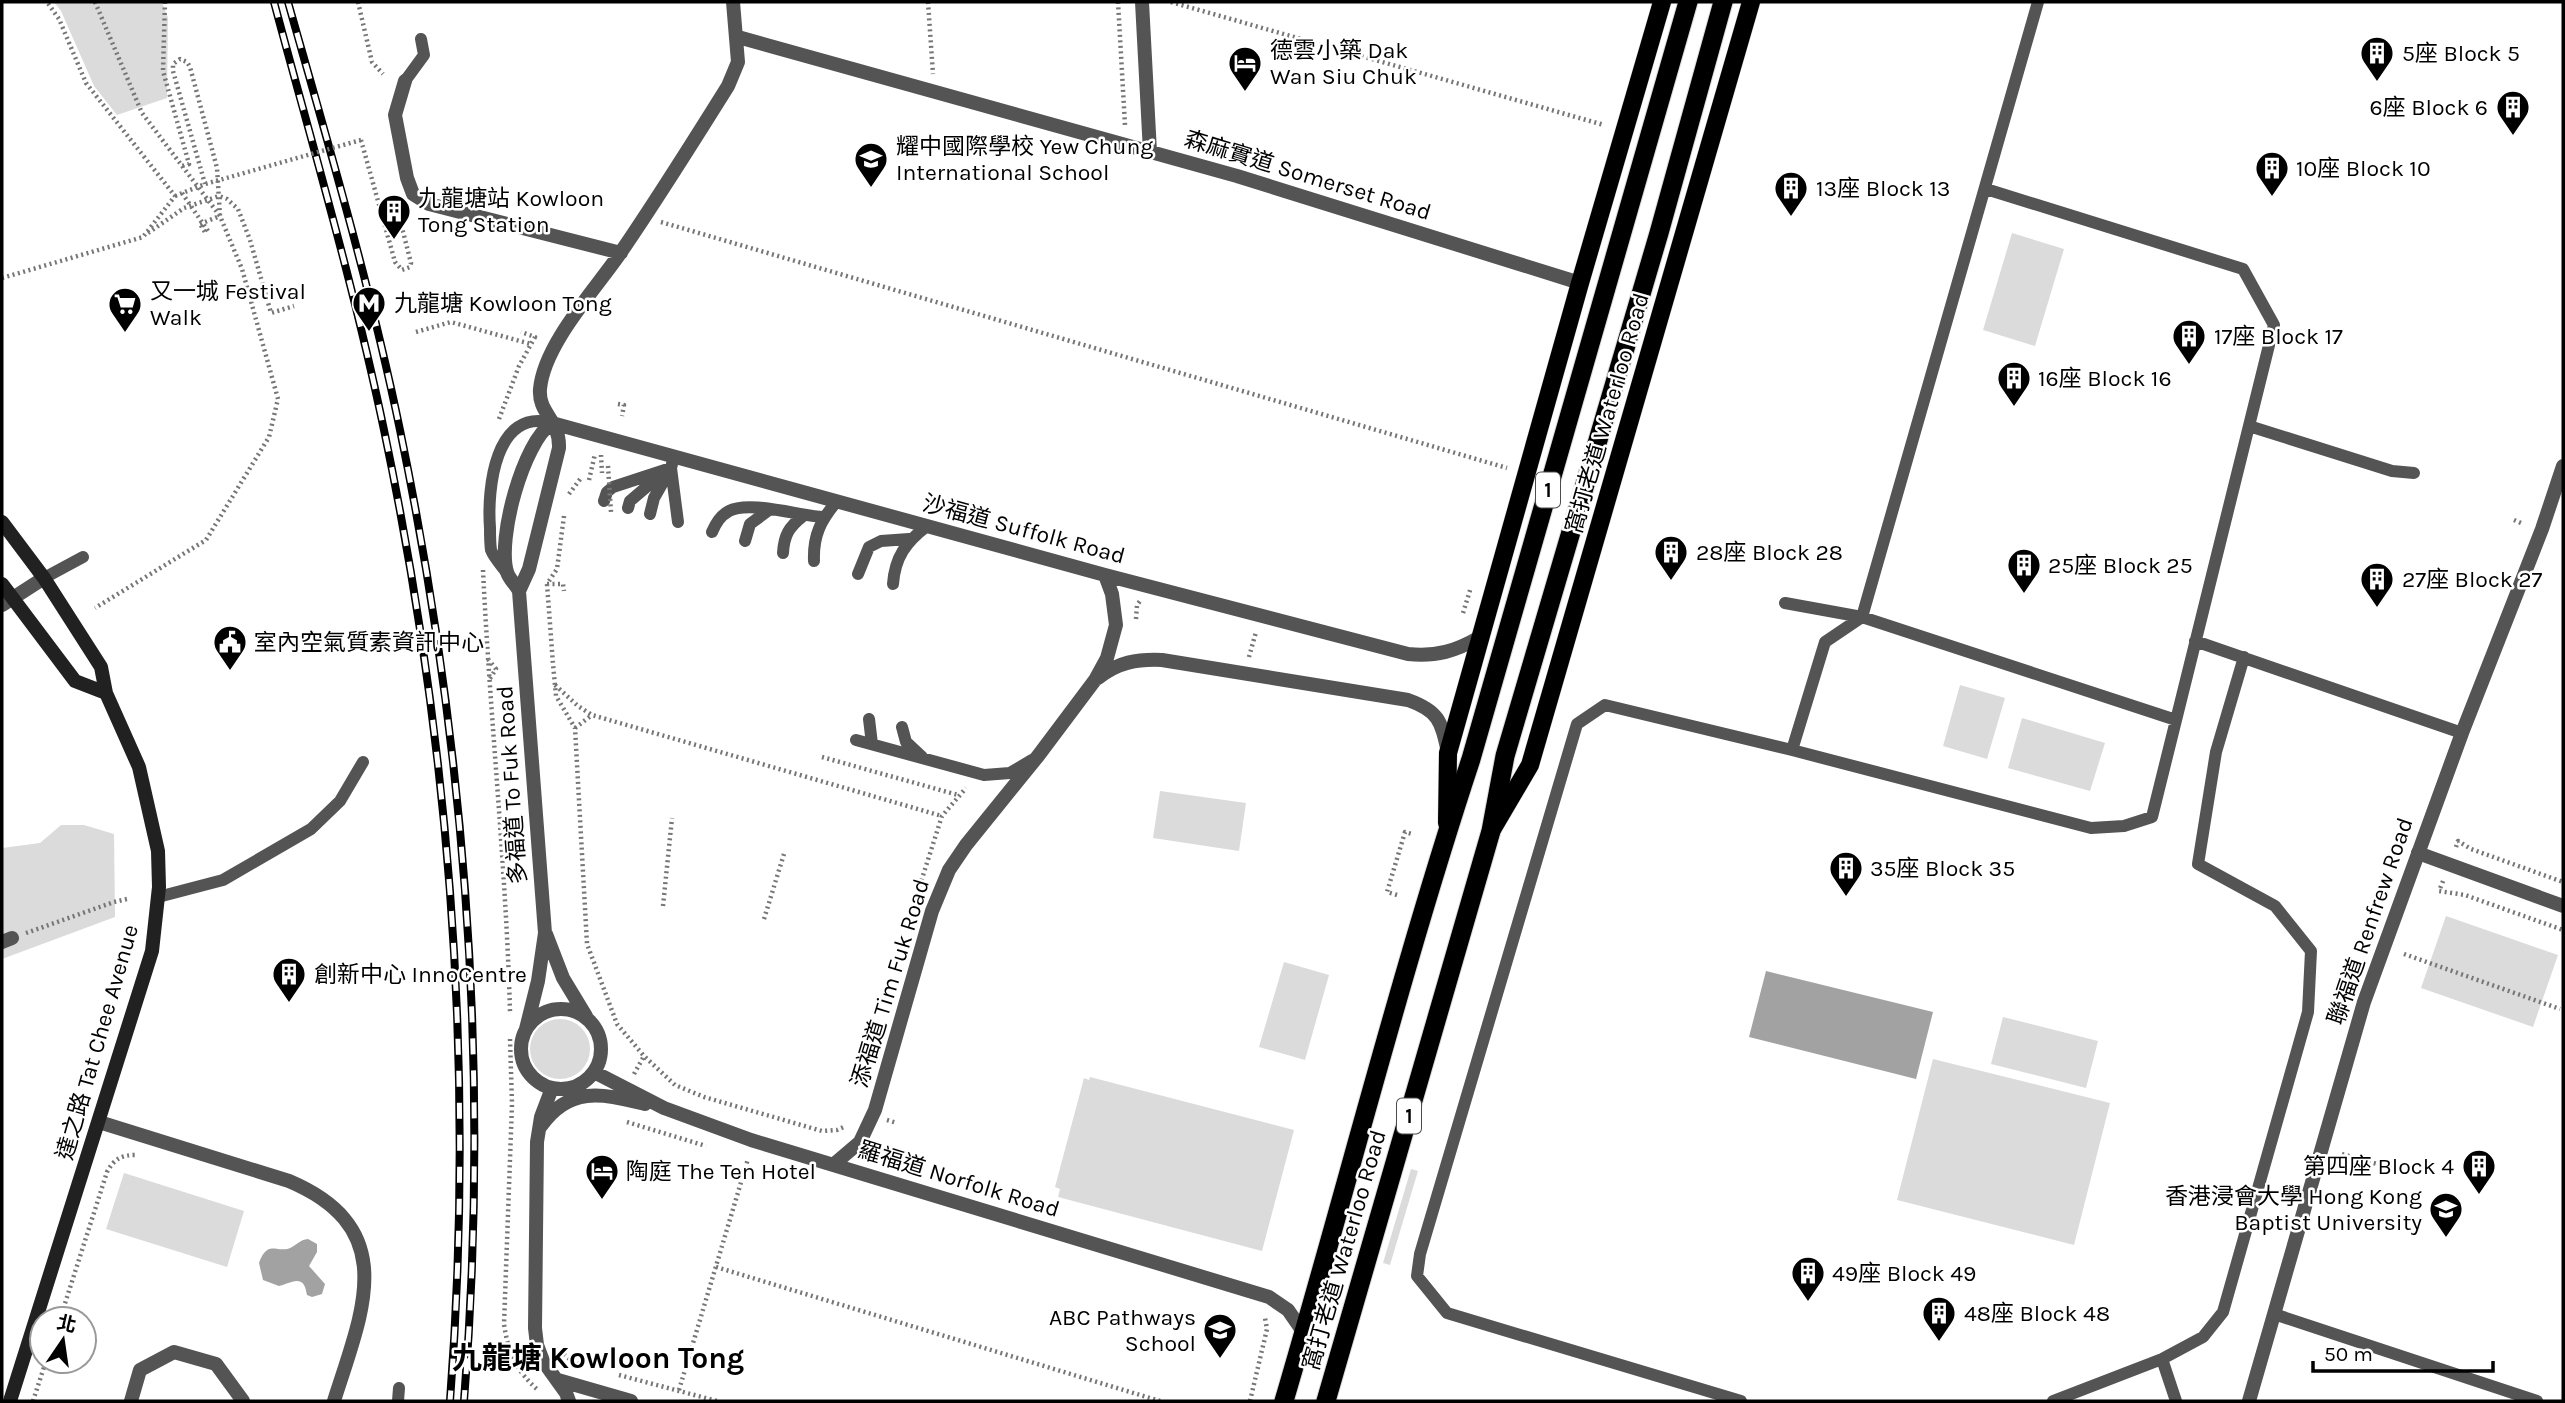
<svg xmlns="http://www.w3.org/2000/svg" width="2565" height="1403" font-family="Karla,'Noto Sans TC',sans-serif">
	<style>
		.green { fill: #dbdbdb }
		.water { fill: #a2a2a2 }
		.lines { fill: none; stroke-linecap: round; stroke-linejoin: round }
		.primary-casing { stroke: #dbdbdb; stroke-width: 19 }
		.trunk-casing { stroke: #dbdbdb; stroke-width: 21 }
		.path { stroke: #767676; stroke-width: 4.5; stroke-dasharray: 2 3.5; stroke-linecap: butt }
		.service { stroke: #545454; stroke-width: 12 }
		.pedestrian { stroke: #545454; stroke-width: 14 }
		.minor { stroke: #545454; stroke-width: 14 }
		.tertiary { stroke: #545454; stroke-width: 14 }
		.secondary { stroke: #212121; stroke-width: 14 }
		.primary { stroke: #000; stroke-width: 18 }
		.trunk { stroke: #000; stroke-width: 19 }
		.rail-casing { stroke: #000; stroke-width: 8 }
		.rail { stroke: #fff; stroke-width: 5; stroke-dasharray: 16; stroke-linecap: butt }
		.path-bridge { stroke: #767676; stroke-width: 4.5; stroke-dasharray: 2 3.5; stroke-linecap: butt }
		.labels { text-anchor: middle; stroke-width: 5; stroke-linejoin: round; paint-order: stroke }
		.shield { fill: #fff; stroke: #4c4c4c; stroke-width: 2 }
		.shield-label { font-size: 21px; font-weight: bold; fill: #000 }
		.poi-label { font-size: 23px; fill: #000; stroke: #fff; text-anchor: start }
		.street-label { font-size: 23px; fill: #000; stroke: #fff }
		.district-label { font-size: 30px; font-weight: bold; fill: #000; stroke: #fff }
	</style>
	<rect width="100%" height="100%" fill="#fff"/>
	<path class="green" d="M54 2H162L168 18 167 98 117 115 94 86 61 11Z
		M2012 233 2064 249 2035 346 1983 330Z
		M1960 685 2005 698 1987 759 1943 746Z
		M2022 718 2105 743 2090 791 2008 768Z
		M1160 791 1246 803 1239 851 1153 838Z
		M61 825H84L114 834 115 917 2 959V848L40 843Z
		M2446 916 2558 955 2533 1027 2421 988Z
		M1284 962 1329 975 1305 1060 1259 1047Z
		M2003 1017 2098 1041 2086 1088 1991 1064Z
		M530 1049a30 30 0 1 1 60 0a30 30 0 1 1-60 0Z
		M1933 1059 2110 1103 2074 1245 1897 1200Z
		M1090 1077 1294 1130 1262 1251 1058 1197 1060 1189 1055 1187 1084 1078 1089 1080Z
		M1411 1169 1418 1171 1390 1265 1383 1263Z
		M124 1173 244 1211 227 1267 106 1229Z"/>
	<path class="water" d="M1766 971 1933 1012 1916 1079 1749 1037Z
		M308 1239 317 1244V1252L309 1266 325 1284 322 1294 312 1297 307 1295C306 1292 306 1288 304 1285 299 1276 286 1285 279 1286L263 1280 259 1263C268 1238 278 1255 292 1247 299 1243 300 1240 308 1239Z"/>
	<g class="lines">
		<defs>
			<path id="primary" d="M1447 823 1448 753 1580 283 1662 2
				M1493 828 1530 765 1751 2"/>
			<path id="trunk" d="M1284 1401C1347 1187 1401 971 1471 759L1688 2
				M1326 1401 1491 831 1505 756 1659 233 1723 2"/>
		</defs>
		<use href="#primary" class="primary-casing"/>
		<use href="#trunk" class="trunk-casing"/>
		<path class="path" d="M95 2 142 113 220 216 242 269 278 399 269 437 206 540 95 608
			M165 2 163 71 189 164 182 166
			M358 2 372 62 383 74
			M928 2 933 74
			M1118 2 1125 125
			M1171 2 1604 125
			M361 140 395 262 402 270 410 267 411 263 399 216 405 208
			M661 222 1507 468
			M200 224 220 216 217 168 190 67 187 62 180 59 173 64V71L205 184
			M148 233 184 208 219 196 227 199 238 209 250 240 271 313 294 306
			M2 278 143 237 175 196 86 83 59 19 47 2
			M416 332 451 322 531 344
			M618 404 624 405 622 416
			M499 419 519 366 535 337 521 332
			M601 455 602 473
			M589 480 595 454
			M569 494 581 478
			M564 516 557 569 547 584 553 664 556 696 575 728 587 944 617 1024 644 1056 675 1085 704 1097 822 1131 837 1130 846 1126
			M2514 520 2521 523
			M483 570C490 718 506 865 510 1012
			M547 584H563L564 591
			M1463 613 1471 587
			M1136 619 1137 605 1140 601
			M1249 657 1256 632
			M488 659 496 669 489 680
			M555 685 578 706 592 715 942 816
			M575 728 592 715
			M822 757 958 795
			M2456 847 2458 841 2471 849 2563 882
			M2443 881 2439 891 2465 895 2563 930
			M918 891 942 816 966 788
			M1397 895 1387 892 1405 832 1412 834
			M663 906 672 818
			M764 919 784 854
			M26 933 114 902 127 899
			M2404 954 2560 1009
			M510 1039 512 1104 504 1324C508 1352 516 1371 538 1390
			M634 1074 644 1056
			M887 1120 897 1123
			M627 1122 706 1146
			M2342 1154 2402 1171
			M716 1267 1160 1401
			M60 1319 107 1172C114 1159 121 1155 136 1155
			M564 1354 573 1362 583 1365
			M619 1375 717 1401
			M679 1390 748 1159
			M33 1401 46 1361
			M1250 1401 1267 1329 1265 1318"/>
		<path class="service" d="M405 81 424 55 421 39
			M2249 426 2392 471 2414 473
			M673 460 671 468 678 522
			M604 501 607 492 613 487 671 468
			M628 508 630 501 657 478
			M650 514 654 498 667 475
			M712 532C716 523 720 516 729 511 749 500 800 516 823 517
			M745 541 750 524 769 510
			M783 553C784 535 789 527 803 516
			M814 561C813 535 821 520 837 501
			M507 573C502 566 494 558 491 550 490 543 490 535 490 528 487 489 495 407 552 423
			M858 574 869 547 881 541 909 539
			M44 578 83 557
			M893 584C895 557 906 542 927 526
			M1785 603 1862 617 2176 720
			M2195 641 2462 733
			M869 719 872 744
			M902 727 906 742 922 757
			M856 740 984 775 1010 773 1032 760
			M1792 750 1825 642 1862 617 2038 2
			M158 897 223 880 311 829 340 801 363 762
			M2274 1314 2537 1401
			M2162 1359 2176 1401
			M398 1401 399 1388
			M1741 1401 1447 1313 1417 1276 1420 1254 1577 724 1605 705 1792 750 2091 828 2124 826 2152 817 2274 325 2243 269 1986 189
			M2053 1401 2162 1359 2203 1337 2223 1312 2308 1012 2311 951 2275 906 2198 864 2216 752 2244 657"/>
		<path class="pedestrian" d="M2 942 12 938"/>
		<path class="minor" d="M1142 2 1150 152
			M738 37 1237 176 1580 283
			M405 81 395 115 407 178 413 194 429 204 621 253
			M519 591C516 585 509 579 507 572 497 539 523 442 552 423L1105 575 1408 654C1436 657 1456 651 1480 637
			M1098 678C1118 662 1137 659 1162 660L1408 700C1439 711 1441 721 1448 752
			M2418 853 2563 906
			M546 934 563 978 586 1016
			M521 1049a40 40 0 1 1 80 0a40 40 0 1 1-80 0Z
			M526 1029 538 981 545 933 519 591 529 569 559 448C560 419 538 414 540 389 544 344 595 290 621 252 658 198 693 142 728 86L738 62 733 2
			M594 1072 664 1108 751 1140 1269 1297 1288 1310 1304 1333
			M552 1088 541 1117 537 1142 535 1328 537 1345 543 1361 566 1393 569 1401
			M99 1122 289 1181C402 1229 362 1312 334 1401
			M541 1126C570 1085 603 1094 645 1104
			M833 1165 860 1142 875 1110 932 911 949 870 966 845 1038 756 1095 680 1107 658 1116 625 1112 594 1105 575
			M558 1380 631 1401
			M131 1401 140 1370 174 1352 216 1364 243 1401"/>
		<path class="tertiary" d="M2 605 44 578
			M2249 1401 2364 1002 2462 733 2542 529 2563 466"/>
		<path class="secondary" d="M2 522 44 578 101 667 106 693 139 767 158 851 159 887 152 951 10 1401
			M2 584 75 681 106 693"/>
		<use href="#primary" class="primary"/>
		<use href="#trunk" class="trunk"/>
		<defs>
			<path id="rail" d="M274 2C312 144 354 286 384 430 451 750 475 1075 450 1401
				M288 2C328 143 370 285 400 430 466 749 490 1076 464 1401"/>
		</defs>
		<use href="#rail" class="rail-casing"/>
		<use href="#rail" class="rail"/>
		<path class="path-bridge" d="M182 193 208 231 205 232 200 224
			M175 196 205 184 361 140
			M608 466 611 512"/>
	</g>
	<defs>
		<symbol id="building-pin" viewBox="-11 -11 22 30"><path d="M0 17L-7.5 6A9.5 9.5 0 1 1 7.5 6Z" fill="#000" stroke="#fff"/><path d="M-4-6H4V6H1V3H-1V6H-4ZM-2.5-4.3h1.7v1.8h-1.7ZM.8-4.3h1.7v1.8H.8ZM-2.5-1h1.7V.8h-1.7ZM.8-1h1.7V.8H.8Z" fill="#fff"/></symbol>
		<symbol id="hotel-pin" viewBox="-11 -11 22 30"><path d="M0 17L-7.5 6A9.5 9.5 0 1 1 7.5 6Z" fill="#000" stroke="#fff"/><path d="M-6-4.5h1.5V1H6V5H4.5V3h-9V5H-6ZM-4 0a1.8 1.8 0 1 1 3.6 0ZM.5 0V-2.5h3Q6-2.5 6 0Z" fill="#fff"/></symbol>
		<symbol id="school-pin" viewBox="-11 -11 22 30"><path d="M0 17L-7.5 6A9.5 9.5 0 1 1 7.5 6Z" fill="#000" stroke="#fff"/><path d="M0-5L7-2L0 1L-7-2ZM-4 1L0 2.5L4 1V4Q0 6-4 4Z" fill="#fff"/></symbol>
		<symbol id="metro-pin" viewBox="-11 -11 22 30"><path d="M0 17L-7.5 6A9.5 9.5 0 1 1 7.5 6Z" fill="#000" stroke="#fff"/><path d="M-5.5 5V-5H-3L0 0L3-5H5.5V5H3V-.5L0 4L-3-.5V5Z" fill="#fff"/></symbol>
		<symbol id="supermarket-pin" viewBox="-11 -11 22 30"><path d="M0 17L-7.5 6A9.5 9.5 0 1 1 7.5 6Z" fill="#000" stroke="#fff"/><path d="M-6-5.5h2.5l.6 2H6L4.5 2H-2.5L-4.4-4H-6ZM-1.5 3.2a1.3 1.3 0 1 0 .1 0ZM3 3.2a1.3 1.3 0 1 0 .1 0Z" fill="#fff"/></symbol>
		<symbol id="civic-pin" viewBox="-11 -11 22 30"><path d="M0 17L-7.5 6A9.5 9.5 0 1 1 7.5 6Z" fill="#000" stroke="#fff"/><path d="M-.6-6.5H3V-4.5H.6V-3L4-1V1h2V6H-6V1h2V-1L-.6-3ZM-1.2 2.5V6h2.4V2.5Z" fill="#fff"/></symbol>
		<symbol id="university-pin" viewBox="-11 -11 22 30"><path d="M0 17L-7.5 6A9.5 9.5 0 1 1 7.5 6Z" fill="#000" stroke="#fff"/><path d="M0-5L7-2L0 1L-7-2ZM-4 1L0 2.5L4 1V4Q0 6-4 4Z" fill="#fff"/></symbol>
	</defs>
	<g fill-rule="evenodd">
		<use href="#building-pin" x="2358" y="34" width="38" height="52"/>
		<use href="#hotel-pin" x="1226" y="44" width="38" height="52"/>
		<use href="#building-pin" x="2494" y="88" width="38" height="52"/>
		<use href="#school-pin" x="852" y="140" width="38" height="52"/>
		<use href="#building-pin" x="2253" y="149" width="38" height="52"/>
		<use href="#building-pin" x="1772" y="169" width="38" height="52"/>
		<use href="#building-pin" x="375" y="192" width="38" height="52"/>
		<use href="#metro-pin" x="350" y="284" width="38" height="52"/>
		<use href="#supermarket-pin" x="106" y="285" width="38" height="52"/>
		<use href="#building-pin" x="2170" y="317" width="38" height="52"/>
		<use href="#building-pin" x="1995" y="359" width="38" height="52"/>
		<use href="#building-pin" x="1652" y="533" width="38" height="52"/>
		<use href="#building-pin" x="2005" y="546" width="38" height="52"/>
		<use href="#building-pin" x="2358" y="560" width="38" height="52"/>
		<use href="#civic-pin" x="211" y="623" width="38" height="52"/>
		<use href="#building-pin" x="1827" y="849" width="38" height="52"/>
		<use href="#building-pin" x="270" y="955" width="38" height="52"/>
		<use href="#building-pin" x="2460" y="1147" width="38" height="52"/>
		<use href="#hotel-pin" x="583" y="1152" width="38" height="52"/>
		<use href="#university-pin" x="2427" y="1190" width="38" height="52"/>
		<use href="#building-pin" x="1789" y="1254" width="38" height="52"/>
		<use href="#building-pin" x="1920" y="1294" width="38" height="52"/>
		<use href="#school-pin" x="1201" y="1311" width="38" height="52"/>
	</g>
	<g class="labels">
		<g class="shield">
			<rect x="1536" y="472.5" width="24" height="35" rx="5"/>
			<rect x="1397" y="1098.5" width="24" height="35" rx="5"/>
		</g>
		<g class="shield-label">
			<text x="1548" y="497">1</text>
			<text x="1409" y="1123">1</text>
		</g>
		<g class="poi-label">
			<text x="1270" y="58">德雲小築 Dak<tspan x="1270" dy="26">Wan Siu Chuk</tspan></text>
			<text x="2402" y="61">5座 Block 5</text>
			<text x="2488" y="115" text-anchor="end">6座 Block 6</text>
			<text x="896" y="154">耀中國際學校 Yew Chung<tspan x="896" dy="26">International School</tspan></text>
			<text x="2296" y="176">10座 Block 10</text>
			<text x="1816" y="196">13座 Block 13</text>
			<text x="418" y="206">九龍塘站 Kowloon<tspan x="418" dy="26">Tong Station</tspan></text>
			<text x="150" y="299">又一城 Festival<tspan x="150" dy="26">Walk</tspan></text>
			<text x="394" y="311">九龍塘 Kowloon Tong</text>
			<text x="2214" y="344">17座 Block 17</text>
			<text x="2038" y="386">16座 Block 16</text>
			<text x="1696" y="560">28座 Block 28</text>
			<text x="2048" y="573">25座 Block 25</text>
			<text x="2402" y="587">27座 Block 27</text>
			<text x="254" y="650">室內空氣質素資訊中心</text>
			<text x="1870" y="876">35座 Block 35</text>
			<text x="314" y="982">創新中心 InnoCentre</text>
			<text x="2454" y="1174" text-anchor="end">第四座 Block 4</text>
			<text x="626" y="1179">陶庭 The Ten Hotel</text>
			<text x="2422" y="1204" text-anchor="end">香港浸會大學 Hong Kong<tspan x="2422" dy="26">Baptist University</tspan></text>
			<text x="1832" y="1281">49座 Block 49</text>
			<text x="1964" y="1321">48座 Block 48</text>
			<text x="1196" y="1325" text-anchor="end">ABC Pathways<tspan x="1196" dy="26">School</tspan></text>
		</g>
		<g class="street-label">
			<text transform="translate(1308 175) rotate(17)" y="8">森麻實道 Somerset Road</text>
			<text transform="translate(1607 413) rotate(-74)" y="8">窩打老道 Waterloo Road</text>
			<text transform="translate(1024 529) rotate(15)" y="8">沙福道 Suffolk Road</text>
			<text transform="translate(511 785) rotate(-94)" y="8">多福道 To Fuk Road</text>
			<text transform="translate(2370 921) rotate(-71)" y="8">聯福道 Renfrew Road</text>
			<text transform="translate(890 983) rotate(-73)" y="8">添福道 Tim Fuk Road</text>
			<text transform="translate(97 1042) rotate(-74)" y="8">達之路 Tat Chee Avenue</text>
			<text transform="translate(959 1179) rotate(17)" y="8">羅福道 Norfolk Road</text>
			<text transform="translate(1344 1250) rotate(-74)" y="8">窩打老道 Waterloo Road</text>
		</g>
		<g class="district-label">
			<text x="598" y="1368">九龍塘 Kowloon Tong</text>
		</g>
	</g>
	<rect width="2565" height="1403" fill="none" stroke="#000000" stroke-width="7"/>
	<g transform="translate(63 1340) rotate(13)"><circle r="33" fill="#ffffff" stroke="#999999" stroke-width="2"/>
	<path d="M0-5L12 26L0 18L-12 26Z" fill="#000000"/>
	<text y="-10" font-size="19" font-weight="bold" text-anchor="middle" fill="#000000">北</text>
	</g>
	<path d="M2313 1361v10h180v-10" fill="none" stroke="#000000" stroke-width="3.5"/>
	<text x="2324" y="1361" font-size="21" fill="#000000" stroke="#ffffff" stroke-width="5" paint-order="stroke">50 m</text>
</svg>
